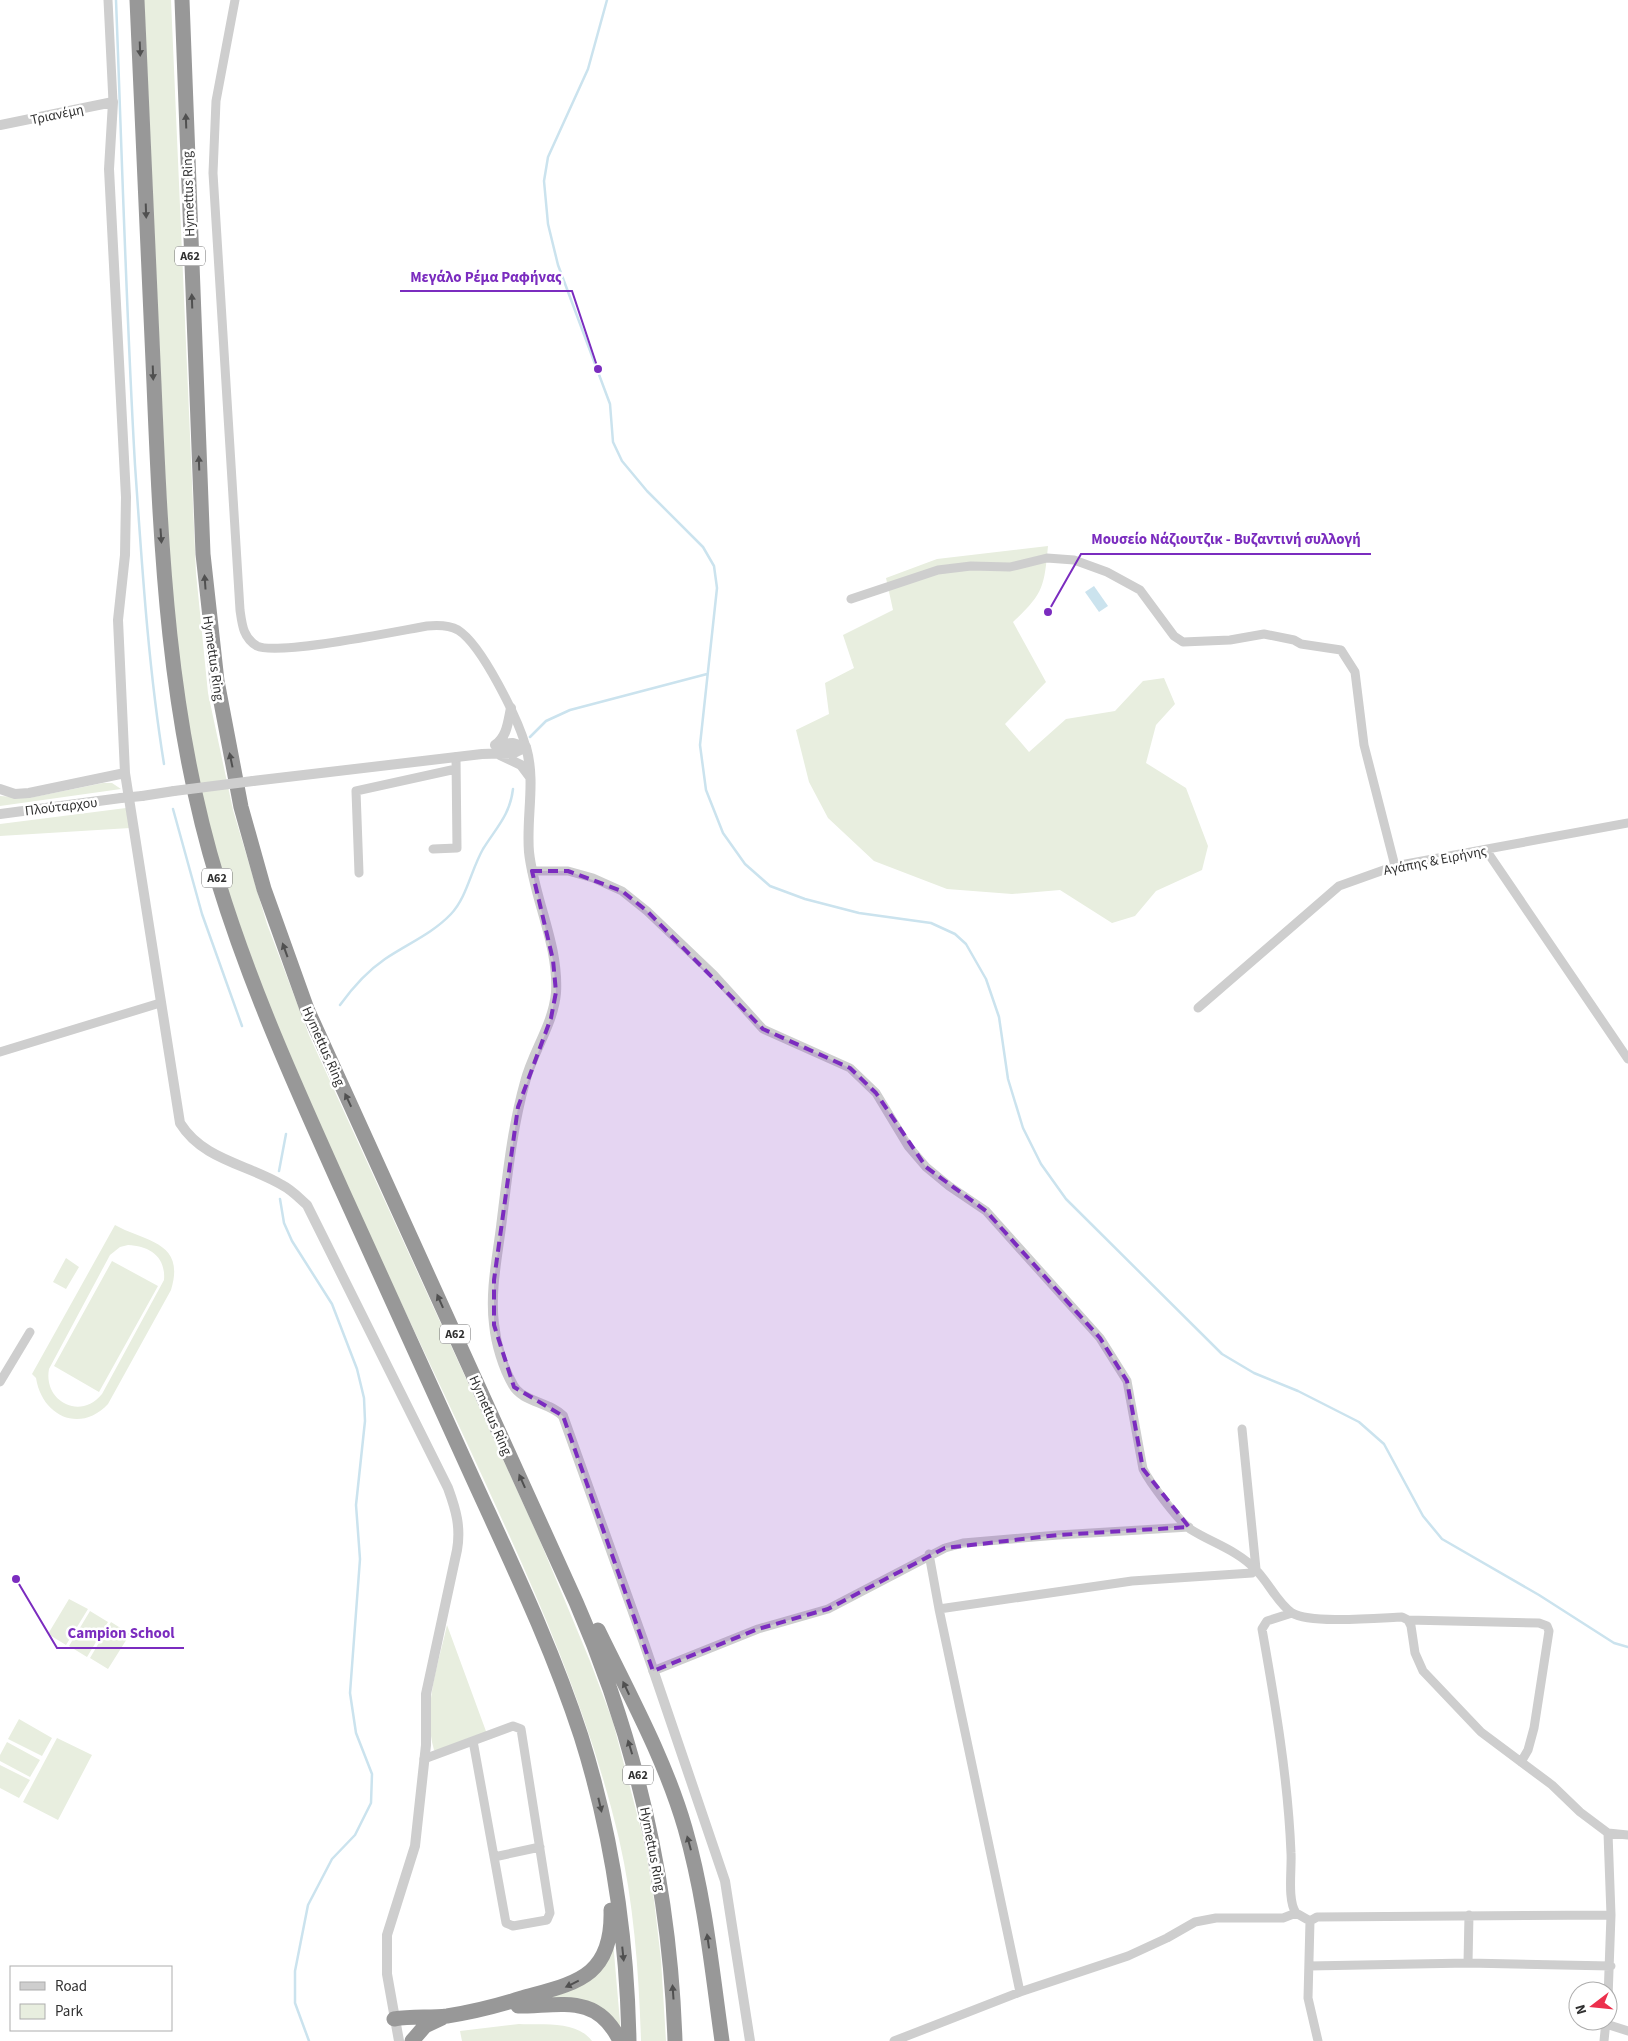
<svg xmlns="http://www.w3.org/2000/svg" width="1628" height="2041" font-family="'Source Sans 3',sans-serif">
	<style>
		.green { fill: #e8eedf; fill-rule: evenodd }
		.water { fill: #cbe3ee }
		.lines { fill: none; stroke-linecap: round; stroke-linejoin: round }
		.stream { stroke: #cbe3ee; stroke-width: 2.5 }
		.minor { stroke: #cecece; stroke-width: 9 }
		.tertiary { stroke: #cecece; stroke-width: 10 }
		.motorway { stroke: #989898; stroke-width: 15 }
		.tertiary-bridge { stroke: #cecece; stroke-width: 10 }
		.oneway { fill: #505050 }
		.marked { fill: #7b2cbf; fill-opacity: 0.2; stroke: #7b2cbf; stroke-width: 4; stroke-dasharray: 10 6; stroke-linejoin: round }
		.labels { text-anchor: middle; stroke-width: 5; stroke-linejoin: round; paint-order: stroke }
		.shield { fill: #fff; stroke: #6f6f6f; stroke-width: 1 }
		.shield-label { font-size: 12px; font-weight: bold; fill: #313131 }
		.street-label { font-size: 14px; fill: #313131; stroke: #fff }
		.leader { fill: none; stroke: #7b2cbf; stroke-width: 2 }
		.callout-dot { fill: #7b2cbf; stroke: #fff; stroke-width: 2 }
		.callout-label { font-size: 15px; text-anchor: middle; font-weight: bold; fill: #7b2cbf; stroke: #fff; stroke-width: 5; stroke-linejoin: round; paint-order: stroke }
	</style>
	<rect width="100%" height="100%" fill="#fff"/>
	<path class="green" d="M144 0H171L196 573 208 693 233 810 267 924 309 1035 538 1536 590 1661 613 1722 644 1841 654 1900 661 1960 666 2041H641C639 1974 634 1904 619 1839 586 1699 526 1571 466 1441 381 1257 287 1075 225 881 176 727 169 566 162 406 156 271 150 135 144 0Z
		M1048 546C1044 587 1044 593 1013 622L1046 682 1005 724 1029 752 1066 719 1115 711 1143 681 1164 678 1175 704 1156 725 1146 763 1186 788 1208 846 1202 870 1156 891 1135 916 1112 923 1060 890 1012 894 947 889 874 861 828 818 809 782 796 730 829 714 825 683 854 668 843 635 893 610 886 578 937 559Z
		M103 783H112L121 789 0 806V796L29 798Z
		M126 808 130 828 0 836V824Z
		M115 1225C145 1242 186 1241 171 1290L108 1404C80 1434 42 1416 36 1378L32 1374ZM128 1245C149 1246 166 1256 164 1280L102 1394C80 1421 43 1401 49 1369L110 1255 120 1247Z
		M66 1258 79 1267 66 1289 53 1282Z
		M112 1261 158 1286 99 1392 54 1366Z
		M69 1599 88 1609 66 1645 48 1634Z
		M90 1611 108 1622 87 1657 69 1646Z
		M111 1622 130 1634 108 1669 90 1658Z
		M447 1625 487 1734 437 1752 434 1750C422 1708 438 1666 447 1625Z
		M19 1719 52 1738 42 1756 8 1739Z
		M57 1738 92 1755 58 1820 23 1802Z
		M7 1742 40 1760 30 1777 0 1761V1755Z
		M0 1765 30 1780 19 1798 0 1788Z
		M613 1941 621 2034 612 2020 529 2001 554 1996Z
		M519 2024C543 2025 576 2020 592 2041H462L460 2031Z"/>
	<path class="water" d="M1094 586 1108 606 1099 612 1085 592Z"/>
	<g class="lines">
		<path class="stream" d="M116 0C122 155 126 310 135 465 142 565 148 665 164 764
			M607 0 588 69 548 157 544 181 548 224 558 265 610 404 613 442 622 461 647 491 703 547 714 566 717 588 700 745 706 790 723 833 745 864 770 886 805 899 859 913 931 923 955 934 966 944 986 979 999 1017 1008 1079 1023 1128 1041 1164 1066 1199 1222 1354 1254 1373 1298 1391 1359 1422 1384 1444 1423 1516 1442 1539 1539 1595 1614 1643 1628 1647
			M530 737 546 721 570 710 707 674
			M173 809 202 914 242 1026
			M340 1005C353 987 366 972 385 959 407 944 432 934 451 914 467 897 471 870 483 849 496 828 510 815 513 789
			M279 1171 286 1134
			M280 1199 284 1223 292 1241 332 1304 357 1369 364 1398 365 1421 356 1505 360 1559 350 1693 356 1733 372 1774 371 1803 355 1835 332 1859 308 1905 295 1971V2003L309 2041"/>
		<path class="minor" d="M108 0 113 102
			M235 0 216 101 213 173 240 610C242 624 243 638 257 646 277 656 398 631 427 626 437 625 449 625 458 630 482 645 518 719 526 747
			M851 599 938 570 971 566 1010 567 1047 558 1074 560 1107 572 1140 590 1174 636 1183 642 1230 640 1264 634 1294 640 1301 644 1341 650 1355 672 1364 745 1395 866
			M433 849 457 848 456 757
			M1486 850 1628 1059
			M532 871H568L593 878 622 891 647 911 714 975 763 1029 850 1068 876 1093 908 1146 926 1167 949 1186 986 1211 1100 1338 1127 1381 1143 1469C1150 1483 1178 1520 1190 1529 1212 1543 1237 1550 1255 1569 1268 1581 1277 1603 1292 1613 1311 1624 1378 1618 1402 1617L1408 1620 1411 1626 1415 1653 1423 1671 1481 1732 1552 1785 1580 1812 1608 1833 1611 1915 1608 1998
			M359 873 356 791 456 769
			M1198 1008 1339 886 1395 866 1628 823
			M0 1052 160 1003
			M0 1382 30 1332
			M929 1554 939 1609 1020 1992
			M939 1609 1132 1581 1252 1573 1256 1569 1242 1429
			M1292 1613 1267 1621 1262 1629C1275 1702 1288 1778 1291 1853 1292 1869 1287 1900 1296 1913L1310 1921 1317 1917 1611 1915
			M1408 1620 1539 1623 1547 1626 1549 1631 1534 1728 1528 1750 1521 1762
			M653 1671 758 1629 828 1609 945 1548 963 1543 1058 1535 1189 1527
			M424 1759 513 1726 521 1729 550 1913 547 1920 513 1926 506 1923 473 1741
			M1608 1833 1628 1835
			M494 1857 540 1847
			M1310 1921 1308 1998 1318 2041
			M1468 1963 1469 1915
			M1309 1966 1468 1963 1611 1966
			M1606 2024 1628 2031
			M894 2041 1020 1992 1128 1956 1167 1938 1195 1922 1216 1918H1283L1296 1913
			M1604 2041 1606 2021"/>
		<path class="tertiary" d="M0 125 113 102 109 169 126 497 125 555 118 620 125 773 180 1123C203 1160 247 1164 282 1185 292 1190 299 1198 307 1205L448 1488C456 1510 461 1527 457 1550L426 1694V1745L415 1846 387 1935V1974L399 2041
			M497 744 513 743 526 747C536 782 526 817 529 852 534 899 559 945 556 993 553 1025 533 1051 525 1082 512 1128 507 1179 501 1227 497 1259 490 1292 494 1324 496 1344 503 1368 513 1385 522 1402 550 1402 563 1416L643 1640 725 1881 750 2041
			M495 745C507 737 508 722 511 708
			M500 755 521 765 530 777
			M253 781 482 754 514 753 526 747
			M0 789 15 794 29 793 125 773
			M142 796 174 791
			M0 814 121 798"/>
		<path class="motorway" d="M137 0C143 128 148 256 154 384 161 552 168 719 218 881 250 986 296 1088 341 1188 384 1282 427 1376 469 1470 509 1558 551 1644 581 1736 612 1834 627 1938 629 2041
			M182 0 203 554 217 681 241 807 264 889 307 1009 576 1602C637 1742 670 1888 675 2041
			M598 1630C629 1694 665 1759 685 1828 705 1897 712 1970 722 2041
			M518 2006C561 2006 597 1993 620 2041
			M394 2019C412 2016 430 2018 447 2016 473 2012 497 2006 522 1998 575 1983 613 1978 611 1910
			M412 2041 425 2026 442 2018"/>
		<path class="tertiary-bridge" d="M174 791 253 781
			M121 798 142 796"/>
	</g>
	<defs><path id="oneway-solid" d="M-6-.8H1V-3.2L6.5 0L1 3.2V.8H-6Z" transform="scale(1.25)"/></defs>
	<g class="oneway">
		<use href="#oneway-solid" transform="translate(140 49) rotate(88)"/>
		<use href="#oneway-solid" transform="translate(186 121) rotate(-92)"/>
		<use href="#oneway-solid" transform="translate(146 211) rotate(88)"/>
		<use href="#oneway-solid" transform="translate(192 301) rotate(-92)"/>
		<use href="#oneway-solid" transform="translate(153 373) rotate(88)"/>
		<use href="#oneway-solid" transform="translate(199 463) rotate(-92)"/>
		<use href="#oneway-solid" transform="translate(161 536) rotate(86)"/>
		<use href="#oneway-solid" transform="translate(205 582) rotate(-94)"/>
		<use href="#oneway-solid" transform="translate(231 760) rotate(-102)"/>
		<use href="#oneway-solid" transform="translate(285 950) rotate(-110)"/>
		<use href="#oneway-solid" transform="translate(348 1100) rotate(-115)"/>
		<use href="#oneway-solid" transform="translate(440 1301) rotate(-114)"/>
		<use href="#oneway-solid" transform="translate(522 1481) rotate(-114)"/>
		<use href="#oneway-solid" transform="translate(626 1688) rotate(-115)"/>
		<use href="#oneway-solid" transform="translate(630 1747) rotate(-107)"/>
		<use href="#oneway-solid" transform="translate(600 1805) rotate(77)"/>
		<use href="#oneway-solid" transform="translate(689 1843) rotate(-105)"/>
		<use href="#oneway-solid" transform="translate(708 1941) rotate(-98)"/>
		<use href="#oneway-solid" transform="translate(623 1954) rotate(84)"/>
		<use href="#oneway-solid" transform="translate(572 1984) rotate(154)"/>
		<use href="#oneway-solid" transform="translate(673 1992) rotate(-94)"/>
	</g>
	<path class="marked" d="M532 871H568L622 891 647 911 763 1029 850 1068 876 1093 926 1167 986 1211 1100 1338 1127 1381 1143 1469 1189 1527 1058 1535 945 1548 828 1609 758 1629 653 1671 563 1416 514 1387 494 1325V1280L518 1107 551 1018 556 992 553 960Z"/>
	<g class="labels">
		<g class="shield">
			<rect x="175" y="246.5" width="30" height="19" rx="4"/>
			<rect x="202" y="868.5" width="30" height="19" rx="4"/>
			<rect x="440" y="1324.5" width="30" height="19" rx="4"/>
			<rect x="623" y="1765.5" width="30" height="19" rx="4"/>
		</g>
		<g class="shield-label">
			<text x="190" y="260">Α62</text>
			<text x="217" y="882">Α62</text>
			<text x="455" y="1338">Α62</text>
			<text x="638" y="1779">Α62</text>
		</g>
		<g class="street-label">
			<text transform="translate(57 114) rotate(-12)" y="5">Τριανέμη</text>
			<text transform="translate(188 194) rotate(-92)" y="5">Hymettus Ring</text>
			<text transform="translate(214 658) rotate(82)" y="5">Hymettus Ring</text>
			<text transform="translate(61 806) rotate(-7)" y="5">Πλούταρχου</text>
			<text transform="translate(1435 860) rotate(-11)" y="5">Αγάπης &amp; Ειρήνης</text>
			<text transform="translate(324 1046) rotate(66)" y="5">Hymettus Ring</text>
			<text transform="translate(491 1415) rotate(66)" y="5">Hymettus Ring</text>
			<text transform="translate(653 1849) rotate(79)" y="5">Hymettus Ring</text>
		</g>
	</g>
	<path class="leader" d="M598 369L572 291H400M1048 612L1081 554H1371M16 1579L57 1648H184"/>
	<g class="callout-dot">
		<circle cx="598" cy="369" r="5"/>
		<circle cx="1048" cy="612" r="5"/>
		<circle cx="16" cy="1579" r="5"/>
	</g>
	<g class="callout-label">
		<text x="486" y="282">Μεγάλο Ρέμα Ραφήνας</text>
		<text x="1226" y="544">Μουσείο Νάζιουτζικ - Βυζαντινή συλλογή</text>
		<text x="121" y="1638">Campion School</text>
	</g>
	<rect x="10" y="1966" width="162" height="65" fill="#ffffff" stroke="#adadad"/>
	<rect x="20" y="1982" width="25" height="8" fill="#cecece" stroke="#adadad"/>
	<text x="55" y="1991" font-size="15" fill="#313131">Road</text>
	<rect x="20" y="2004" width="25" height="15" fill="#e8eedf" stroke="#adadad"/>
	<text x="55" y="2016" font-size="15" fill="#313131">Park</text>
	<g transform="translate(1593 2006) rotate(254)"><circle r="24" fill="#ffffff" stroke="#adadad"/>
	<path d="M0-4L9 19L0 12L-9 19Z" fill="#ec2f4c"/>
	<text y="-8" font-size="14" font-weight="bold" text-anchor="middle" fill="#313131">N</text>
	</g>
</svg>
